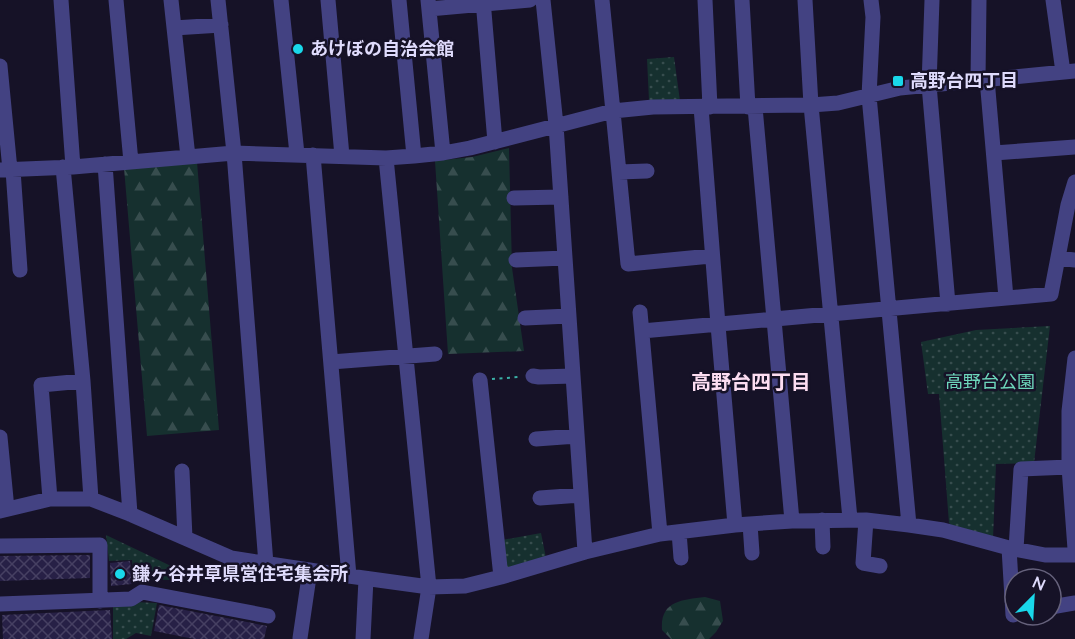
<svg xmlns="http://www.w3.org/2000/svg" width="1075" height="639" font-family="Lato,'Noto Sans JP',sans-serif">
	<style>
		.grass { fill: url(#grass-dots) }
		.forest { fill: url(#forest-firs) }
		.building { fill: url(#building-cross-hatch) }
		.lines { fill: none; stroke-linecap: round; stroke-linejoin: round }
		.path { stroke: #3bb0a7; stroke-width: 2; stroke-dasharray: 3 4.5; stroke-linecap: butt }
		.minor { stroke: #434282; stroke-width: 15 }
		.poi-dot { fill: #19d8ea; stroke: #161227; stroke-width: 2 }
		.labels { text-anchor: middle; stroke-width: 5; stroke-linejoin: round; paint-order: stroke }
		.poi-label { font-size: 18px; font-weight: bold; fill: #dfdbfc; stroke: #161227; text-anchor: start }
		.park-label { font-size: 18px; fill: #6dd6bb; stroke: #161227 }
		.neighbourhood-label { font-size: 20px; font-weight: bold; fill: #fcddf1; stroke: #161227 }
	</style>
	<defs>
		<pattern id="grass-dots" width="8" height="8" patternUnits="userSpaceOnUse" patternTransform="scale(1.5)"><rect width="8" height="8" fill="#16302f"/><path d="M2 2h.1M6 6h.1" fill="none" stroke="#374d4e" stroke-width="1.8" stroke-linecap="round"/></pattern>
		<pattern id="forest-firs" width="22" height="20" patternUnits="userSpaceOnUse" patternTransform="scale(1.5)"><rect width="22" height="20" fill="#16302f"/><path d="M5 1l3.5 6h-7zM16 11l3.5 6h-7z" fill="#374d4e"/></pattern>
		<pattern id="building-cross-hatch" width="8" height="8" patternUnits="userSpaceOnUse" patternTransform="scale(1.5)"><rect width="8" height="8" fill="#272046"/><path d="M0 0l8 8M0 8l8-8" fill="none" stroke="#464062"/></pattern>
	</defs>
	<rect width="100%" height="100%" fill="#161227"/>
	<path class="grass" d="M674 57 680 101 649 100 647 59Z
		M1050 326 1034 463 996 464 993 539 953 528 949 523 939 394H928L921 342 976 330Z
		M541 533 546 558 511 569 505 566 502 540Z
		M106 535 171 566 170 580 134 579 132 560 109 561Z
		M135 602 157 603 151 636 136 633 126 639H113V606Z"/>
	<path class="forest" d="M509 148 512 268 524 351 448 354 435 161 472 157Z
		M197 162 219 430 147 436 124 168Z
		M705 597 720 601 723 621 716 632 709 639H671L662 630C660 601 681 600 705 597Z"/>
	<path class="building" d="M90 555V578L0 581V556Z
		M130 561 132 584 111 586 110 563Z
		M159 605 267 626 264 639H194L154 631Z
		M110 610 112 639H3L2 615Z"/>
	<g class="lines">
		<path class="path" d="M492 379 519 377"/>
		<path class="minor" d="M61 0 73 167
			M116 0 131 162
			M171 0 188 157
			M218 0 234 153 266 564
			M281 0 297 154
			M328 0 342 156
			M399 0 414 156
			M428 0 443 153
			M483 0 495 142
			M543 0 556 125 585 552
			M602 0 628 264 711 256
			M705 0 710 107
			M742 0 748 107
			M805 0 811 105 850 519
			M871 0 873 17 869 96 909 525
			M932 0 929 85 948 304
			M1053 0 1063 72
			M429 9 530 0
			M174 28 221 25
			M0 66 10 170
			M987 79 1006 298
			M978 80 979 0
			M701 107C711 246 723 386 735 525
			M755 107 792 521
			M994 153 1075 147
			M313 155 349 576
			M386 158 429 587 421 639
			M105 164 130 514
			M63 167 83 381 91 499
			M0 170 73 167 234 153 386 158 414 156 443 153 470 148 613 111 653 107 811 105 838 103 900 88 1075 71
			M13 170 20 270
			M619 172 647 171
			M514 198 561 197
			M1058 258 1075 260
			M516 260 565 258
			M640 312 660 534
			M525 318 569 316
			M642 331 1051 294 1068 205 1075 182
			M1075 358 1069 411V467L1075 549
			M331 362 435 354
			M533 376 539 377 573 376
			M480 380 501 577
			M0 437 7 509
			M536 439 577 436
			M182 471 185 538
			M540 498 581 495
			M50 499 41 385 83 381
			M0 511 50 499H91L130 514 231 558 349 576 429 587 465 586 501 577 585 552 660 534 735 525 792 521 866 520 909 525 943 530 1009 548 1045 555H1075
			M822 520 823 547
			M866 520 863 563 880 566
			M750 524 752 553
			M679 532 681 558
			M0 546 100 545V601
			M1009 548 1013 615 1015 614
			M1016 549 1021 469 1069 467
			M0 604 131 599 142 592 268 616
			M1051 607 1075 603
			M300 638 310 570
			M363 639 366 579"/>
	</g>
	<g class="poi-dot">
		<circle cx="298" cy="49" r="6"/>
		<rect x="892" y="75" width="12" height="12" rx="3"/>
		<circle cx="120" cy="574" r="6"/>
	</g>
	<g class="labels">
		<g class="poi-label">
			<text x="310" y="55">あけぼの自治会館</text>
			<text x="910" y="87">高野台四丁目</text>
			<text x="132" y="580">鎌ヶ谷井草県営住宅集会所</text>
		</g>
		<g class="park-label">
			<text x="990" y="388">高野台公園</text>
		</g>
		<g class="neighbourhood-label">
			<text x="751" y="389">高野台四丁目</text>
		</g>
	</g>
	<g transform="translate(1033 597) rotate(24)"><circle r="28" fill="#161227" stroke="#66627c" stroke-width="1.5"/>
	<path d="M0-4.5L10 22L0 15L-10 22Z" fill="#19d8ea"/>
	<text y="-9" font-size="16" font-weight="bold" text-anchor="middle" fill="#dfdbfc">N</text>
	</g>
</svg>
